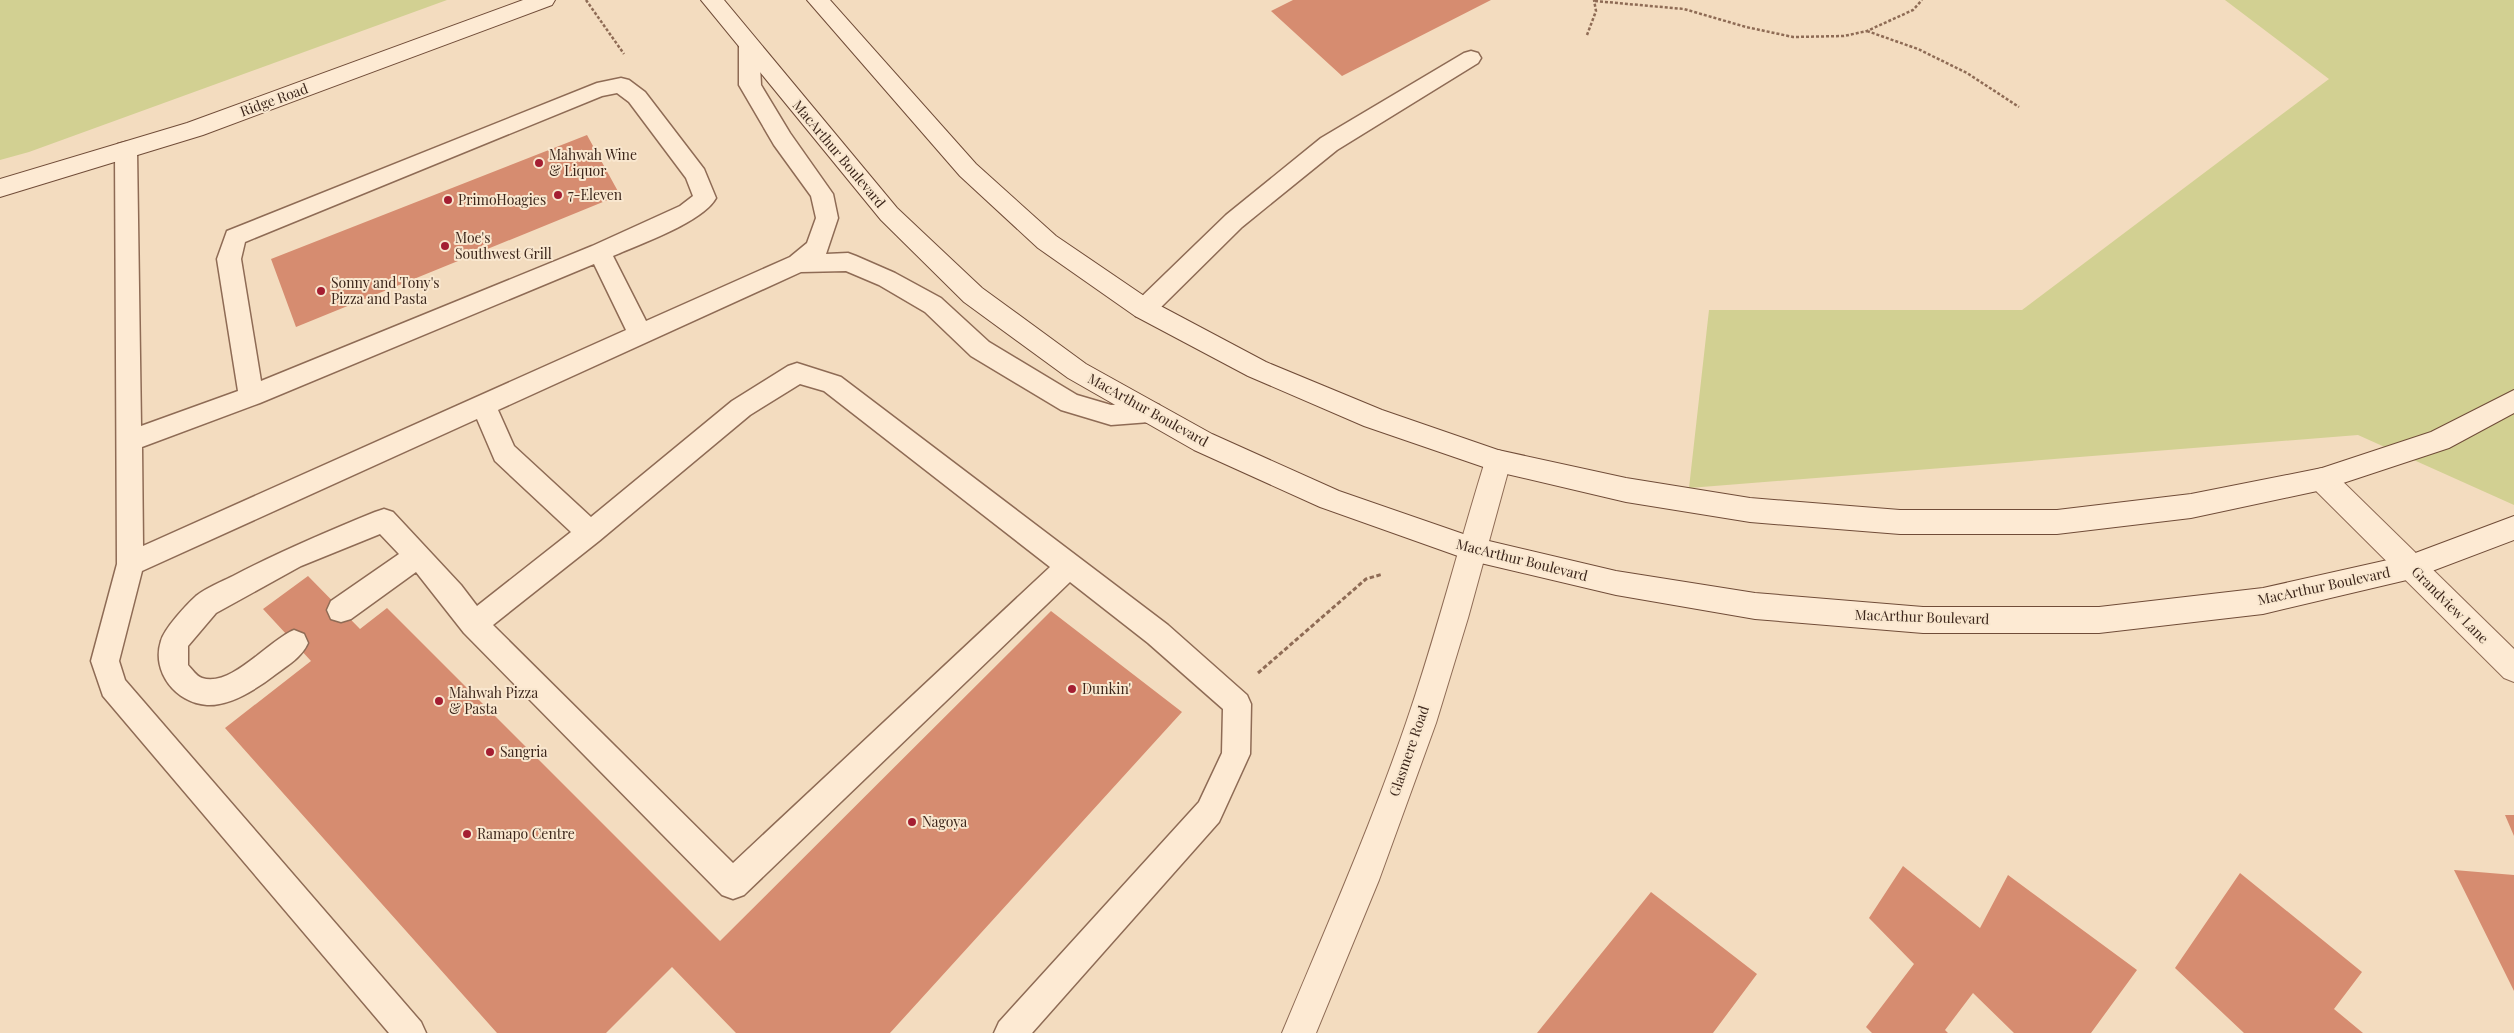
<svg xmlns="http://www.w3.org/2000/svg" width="2514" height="1033" font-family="'Playfair Display',serif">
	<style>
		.green { fill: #d2d092 }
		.building { fill: #d68c70 }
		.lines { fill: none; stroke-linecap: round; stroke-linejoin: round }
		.lane-casing { stroke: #8e6b55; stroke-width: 3 }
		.street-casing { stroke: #8e6b55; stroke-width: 2 }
		.secondary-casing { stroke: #704c38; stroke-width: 2 }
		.path-far1 { stroke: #8e6b55; stroke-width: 2.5; stroke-dasharray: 3 2; stroke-linecap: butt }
		.path { stroke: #8e6b55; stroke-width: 3; stroke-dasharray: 4.5 2.5; stroke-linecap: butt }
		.lane { fill: #fdead3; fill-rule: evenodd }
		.street { fill: #fdead3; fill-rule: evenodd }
		.secondary { fill: #fdead3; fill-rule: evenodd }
		.poi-dot { fill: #a41e32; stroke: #f9e7cf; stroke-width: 2 }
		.labels { text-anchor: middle; stroke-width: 4; stroke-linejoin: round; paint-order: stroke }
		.street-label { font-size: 14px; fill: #3c261b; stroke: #f9e7cf }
		.poi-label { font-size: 14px; fill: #3c261b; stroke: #f9e7cf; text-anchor: start }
	</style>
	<rect width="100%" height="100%" fill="#f3dcbf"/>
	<path class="green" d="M0 0H447L29 152 0 160Z
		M2225 0H2514V505L2358 435 1689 488 1709 310H2022L2329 79Z"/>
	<path class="building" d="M1293 0H1491L1342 76 1271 11Z
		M587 135 620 195 296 327 271 259Z
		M308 576 360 629 387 608 720 941 1051 611 1182 712 890 1033H736L672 967 606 1033H497L225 728 311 661 263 609Z
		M2505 815H2514V836Z
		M1903 866 1980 928 2008 875 2137 970 2091 1033H2014L1973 993 1945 1030 1948 1033H1872L1866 1027 1914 964 1869 918Z
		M2454 870 2514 875V991Z
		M2240 873 2362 972 2334 1009 2363 1033H2244L2175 968Z
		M1651 892 1757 974 1713 1033H1537Z"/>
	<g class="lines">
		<defs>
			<path id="lane" d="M749 39 756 41 759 46 761 85 790 133 833 194 838 218 826 254 848 253 856 256 895 273 941 298 989 342 1077 395 1111 405 1150 402 1159 405 1163 412 1159 419 1150 422 1111 425 1061 410 971 356 925 312 879 285 846 271 801 272 498 410 514 446 591 517 732 401 788 366 797 363 841 377 1168 625 1247 695 1251 704 1250 754 1219 822 1032 1033H994L999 1022 1199 802 1222 753 1223 709 1148 643 1070 582 744 895 733 899 722 895 464 633 416 572 351 619 341 622 331 619 327 610 331 601 399 554 380 534 301 566 216 613 188 646V665C192 669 196 676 202 678 231 688 269 640 294 630L304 634 308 643C302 657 288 665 276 674 258 688 231 706 207 705 176 703 151 672 161 641 164 629 187 604 196 596 206 588 221 582 233 576 279 552 326 532 375 512L384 509 393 512 461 585 477 606 571 532 495 461 477 419 142 571 119 661 125 680 421 1022 426 1033H389L103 696 91 661 117 564 115 150 118 144 126 142 134 144 137 150 141 426 238 391 217 259 227 231 597 83 621 78 629 80 645 92 704 169 716 198C703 222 640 244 613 256L646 321 790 257 807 243 816 218 811 196 774 145 739 85V46L742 41ZM617 93 629 102 686 178 693 196 680 206 592 246 261 381 241 259 245 242 602 96ZM594 264 626 330 143 546 142 447 260 403ZM800 384 824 391 1050 567 733 863 493 625 599 541 750 415Z
				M1471 51 1478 53 1481 58 1478 63 1337 150 1242 227 1152 316 1144 318 1136 316 1132 309 1136 302 1226 215 1321 138 1464 53Z"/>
			<path id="street" d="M1498 450 1507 453 1511 461 1468 618 1436 723 1379 880 1316 1033H1282C1325 930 1370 828 1406 723 1436 636 1458 548 1485 461L1489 453Z
				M2322 468 2332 471 2514 649V682L2504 678 2312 487 2308 479 2312 471Z"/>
			<path id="secondary" d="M523 0H555L552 5 203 135 0 197V179L187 123Z
				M701 0H724L897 208 982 288 1086 364 1212 434 1339 491 1472 537 1616 571 1755 593 1923 607H2099L2263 588 2410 555 2514 516V540L2411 579 2263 614 2099 633H1923L1755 619 1616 595 1472 561 1320 507 1194 450 1068 378 964 302 881 220Z
				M807 0H830L976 164 1056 236 1153 302 1266 362 1382 410 1498 450 1626 478 1750 498 1900 510H2057L2191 494 2322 468 2431 432 2514 390V413L2449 448 2322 490 2191 518 2057 534H1900L1750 522 1626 502 1498 472 1364 426 1248 376 1135 316 1038 248 960 176Z"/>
		</defs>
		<use href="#lane" class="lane-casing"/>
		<use href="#street" class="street-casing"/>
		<use href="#secondary" class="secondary-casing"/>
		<path class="path-far1" d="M586 0 624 54
			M1595 1 1684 9 1746 27 1793 37 1844 36 1867 31 1913 10 1922 0
			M1867 31 1918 49 1967 73 2019 107
			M1587 35 1596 11 1594 0"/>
		<path class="path" d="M1258 673 1366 579 1383 574"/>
		<use href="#lane" class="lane"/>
		<use href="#street" class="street"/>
		<use href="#secondary" class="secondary"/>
	</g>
	<g class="poi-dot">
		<circle cx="539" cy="163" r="5"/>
		<circle cx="558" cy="195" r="5"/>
		<circle cx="448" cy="200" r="5"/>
		<circle cx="445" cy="246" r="5"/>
		<circle cx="321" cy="291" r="5"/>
		<circle cx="1072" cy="689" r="5"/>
		<circle cx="439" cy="701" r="5"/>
		<circle cx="490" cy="752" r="5"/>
		<circle cx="912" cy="822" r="5"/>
		<circle cx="467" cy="834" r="5"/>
	</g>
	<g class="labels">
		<g class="street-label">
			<text transform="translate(274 100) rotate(-20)" y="5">Ridge Road</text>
			<text transform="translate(839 154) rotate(50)" y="5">MacArthur Boulevard</text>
			<text transform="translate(1148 410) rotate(29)" y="5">MacArthur Boulevard</text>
			<text transform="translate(1522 560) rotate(14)" y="5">MacArthur Boulevard</text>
			<text transform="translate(2324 586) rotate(-12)" y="5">MacArthur Boulevard</text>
			<text transform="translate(2450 605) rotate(45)" y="5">Grandview Lane</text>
			<text transform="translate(1922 617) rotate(2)" y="5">MacArthur Boulevard</text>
			<text transform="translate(1409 751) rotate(-71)" y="5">Glasmere Road</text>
		</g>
		<g class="poi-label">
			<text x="549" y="160">Mahwah Wine<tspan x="549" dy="16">&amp; Liquor</tspan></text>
			<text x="568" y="200">7-Eleven</text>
			<text x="458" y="205">PrimoHoagies</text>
			<text x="455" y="243">Moe's<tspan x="455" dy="16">Southwest Grill</tspan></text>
			<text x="331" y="288">Sonny and Tony's<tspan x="331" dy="16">Pizza and Pasta</tspan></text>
			<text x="1082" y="694">Dunkin'</text>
			<text x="449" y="698">Mahwah Pizza<tspan x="449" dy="16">&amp; Pasta</tspan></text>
			<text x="500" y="757">Sangria</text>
			<text x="922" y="827">Nagoya</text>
			<text x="477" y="839">Ramapo Centre</text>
		</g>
	</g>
</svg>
